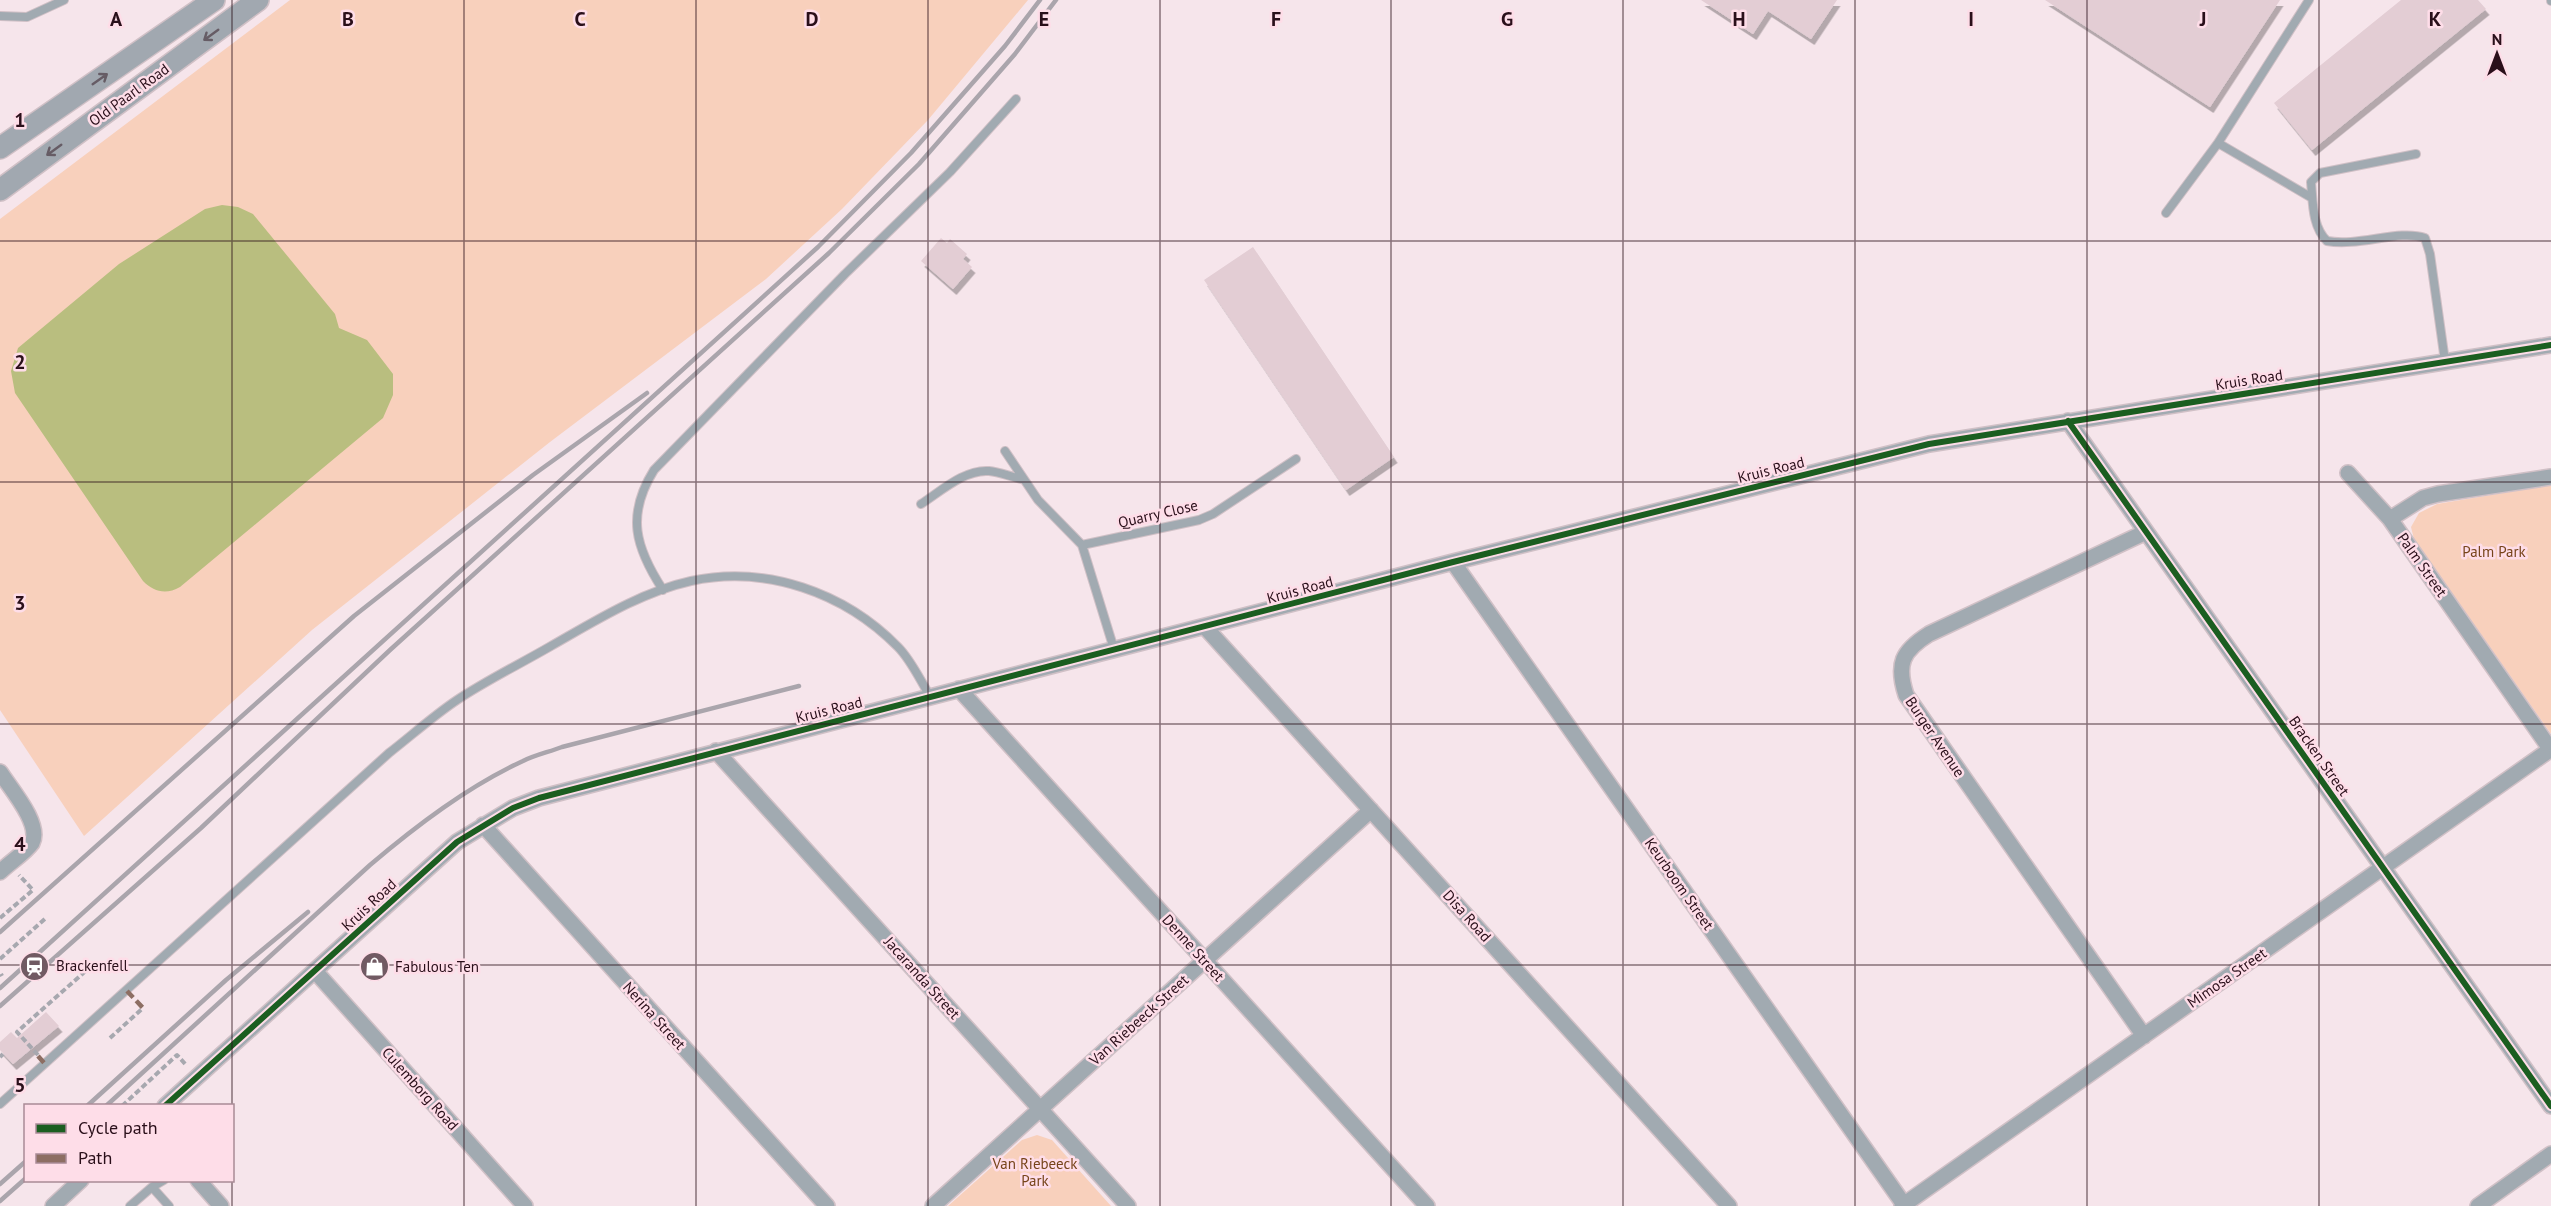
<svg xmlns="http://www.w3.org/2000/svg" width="2551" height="1206" font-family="'PT Sans',sans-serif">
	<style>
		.green { fill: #f8d0bc }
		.water { fill: #b9be7f }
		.building { fill: #e3cdd4; filter: url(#shadow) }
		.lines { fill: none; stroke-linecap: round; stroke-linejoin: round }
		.service-casing { stroke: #d0c0c6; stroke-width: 10 }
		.minor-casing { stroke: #d0c0c6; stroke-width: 18 }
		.secondary-casing { stroke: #d0c0c6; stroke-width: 24 }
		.path { stroke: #a7a8af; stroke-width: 4; stroke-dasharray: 6 3; stroke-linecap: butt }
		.service { stroke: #a1aab1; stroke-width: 8 }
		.minor { stroke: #a1aab1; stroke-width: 15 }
		.secondary { stroke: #a1a8b0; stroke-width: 21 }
		.rail { stroke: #aaa5ac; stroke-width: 4.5 }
		.quiet { stroke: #8d6e63; stroke-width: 4.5; stroke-dasharray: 9 4.5; stroke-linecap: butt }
		.cycleway-casing { stroke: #fedde8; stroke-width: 10 }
		.cycleway { stroke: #1b5e20; stroke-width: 6 }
		.oneway { stroke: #665c65 }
		.grid { fill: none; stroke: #2a0f1a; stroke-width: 1.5; stroke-opacity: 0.55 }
		.labels { text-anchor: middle; stroke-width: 5; stroke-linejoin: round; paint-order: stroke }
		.street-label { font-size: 15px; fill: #2a0f1a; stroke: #fedde8 }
		.park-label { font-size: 15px; fill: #77441a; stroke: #fedde8 }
		.poi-label { font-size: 15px; fill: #2a0f1a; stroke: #fedde8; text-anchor: start }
		.grid-label { font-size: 20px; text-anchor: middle; font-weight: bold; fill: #2a0f1a; stroke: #fedde8; stroke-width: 5; stroke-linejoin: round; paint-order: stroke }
	</style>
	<defs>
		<filter id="shadow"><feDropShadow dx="3.5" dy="6" stdDeviation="0" flood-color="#0004"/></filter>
	</defs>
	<rect width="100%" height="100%" fill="#f6e5eb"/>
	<path class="green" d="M290 0H1028L928 120 842 209 766 279 550 442 312 630 84 836 0 710V219Z
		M2551 485V734L2414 539 2411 527 2419 513 2437 504Z
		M1037 1135 1052 1140 1111 1206H948L1022 1140Z"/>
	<path class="water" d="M222 205 238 207 253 214 335 314 339 328 367 340 393 374V395L383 418 180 587C166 595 154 592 143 581L15 393 11 371 18 348 119 264 205 209Z"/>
	<path class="building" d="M1701 0H1837L1811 39 1768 11 1753 34Z
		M2045 0H2280L2210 107Z
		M2401 0H2478L2486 9 2312 150 2274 103Z
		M941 238 947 243 950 239 967 254 963 259 972 267 953 289 921 261Z
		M1253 247 1394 457 1346 490 1204 280Z
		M46 1012 59 1026 13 1064 0 1050V1042L11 1032 17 1038Z"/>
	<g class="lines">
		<defs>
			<path id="service" d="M2551 0V1
				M0 16 27 17 64 0
				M2218 143 2309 0
				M2416 154 2320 173 2311 182C2313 202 2312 227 2327 241 2359 247 2399 229 2425 238L2430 254 2445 361
				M2166 213 2218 143 2312 198
				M1005 451 1038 500 1082 545 1114 649
				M921 504C941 491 965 469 989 471 1000 472 1011 477 1022 479
				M1082 545 1199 520 1213 514 1296 459
				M663 590C635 547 626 515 654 470L845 274 950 172 1016 99
				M0 1104 389 753C411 736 433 716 457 700 487 680 520 664 551 646 595 621 641 592 691 581 766 565 844 592 898 647 911 660 920 680 930 696
				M152 1187 169 1206
				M130 1206 152 1187 164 1180"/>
			<path id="minor" d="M2068 421 2551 1106
				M2348 473 2390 519
				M2551 477 2438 494 2423 498 2390 519 2551 750
				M1453 562 1905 1206
				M1205 627 1729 1206
				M959 689 1427 1206
				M716 751 1128 1206
				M0 772C10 788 42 824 32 843 25 853 9 863 0 872
				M483 825 827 1206
				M315 971 525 1206
				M2144 1036 1906 695C1896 664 1902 651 1929 634L2146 532
				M165 1106 457 842 513 808 539 798 1453 562 1929 444 2551 345
				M198 1180 221 1206
				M53 1206 81 1180
				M933 1206 1371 810
				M1902 1206 2551 749
				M2478 1206 2551 1154"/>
			<path id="secondary" d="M0 148 214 0
				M0 190 258 0"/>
		</defs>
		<use href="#service" class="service-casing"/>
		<use href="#minor" class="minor-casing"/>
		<use href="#secondary" class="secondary-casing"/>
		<path class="path" d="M0 918 33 890 19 875
			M0 959 46 918
			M1 974 2 976
			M110 1038 143 1008
			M38 1055 17 1032 90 967
			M0 1057 3 1054
			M122 1106 177 1055 187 1066"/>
		<use href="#service" class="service"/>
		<use href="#minor" class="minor"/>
		<use href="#secondary" class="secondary"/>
		<path class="rail" d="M0 932 354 616 533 475 647 393
			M0 988 818 247 911 153 1005 46 1040 0
			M0 1006 201 828 390 650 829 253 919 164 1015 54 1056 0
			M87 1106 226 980 308 912
			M106 1106 370 865C416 826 467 787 523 761 535 755 549 752 562 747L799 686
			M0 1184 26 1161
			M0 1201 26 1178"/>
		<path class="quiet" d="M127 991 143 1008
			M38 1056 45 1064"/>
		<defs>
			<path id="cycleway" d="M2068 421 2551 1106
				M165 1106 457 842 513 808 539 798 1453 562 1929 444 2551 345"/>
		</defs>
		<use href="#cycleway" class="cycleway-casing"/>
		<use href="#cycleway" class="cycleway"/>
	</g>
	<defs><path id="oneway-shaft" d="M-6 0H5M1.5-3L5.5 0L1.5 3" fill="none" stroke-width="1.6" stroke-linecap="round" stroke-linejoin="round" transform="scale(1.5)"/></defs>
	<g class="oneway">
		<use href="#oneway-shaft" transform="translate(211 35) rotate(144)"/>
		<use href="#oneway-shaft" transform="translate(100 79) rotate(-35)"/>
		<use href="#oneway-shaft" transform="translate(54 150) rotate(144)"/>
	</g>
	<path class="grid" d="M232 0V1106M464 0V1206M696 0V1206M928 0V1206M1160 0V1206M1391 0V1206M1623 0V1206M1855 0V1206M2087 0V1206M2319 0V1206M0 241H2551M0 482H2551M0 724H2551M0 965H2551M232 1180V1206"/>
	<defs>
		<symbol id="station-disc" viewBox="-11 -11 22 22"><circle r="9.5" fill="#715a63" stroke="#fedde8"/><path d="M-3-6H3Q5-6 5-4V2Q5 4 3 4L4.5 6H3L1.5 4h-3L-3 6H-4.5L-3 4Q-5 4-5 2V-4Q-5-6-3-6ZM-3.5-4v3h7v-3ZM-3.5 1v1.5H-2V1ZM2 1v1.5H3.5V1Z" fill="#fff"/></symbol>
		<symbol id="shop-disc" viewBox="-11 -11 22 22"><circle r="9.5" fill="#715a63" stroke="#fedde8"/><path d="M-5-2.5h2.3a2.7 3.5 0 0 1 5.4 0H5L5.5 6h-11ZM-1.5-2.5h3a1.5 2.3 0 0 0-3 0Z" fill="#fff"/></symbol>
	</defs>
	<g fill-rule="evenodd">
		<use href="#station-disc" x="18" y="950" width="33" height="33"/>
		<use href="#shop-disc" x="358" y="950" width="33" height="33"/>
	</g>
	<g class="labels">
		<g class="street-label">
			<text transform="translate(129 95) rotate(-36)" y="5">Old Paarl Road</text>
			<text transform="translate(2249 380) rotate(-9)" y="5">Kruis Road</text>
			<text transform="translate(1771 470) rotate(-14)" y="5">Kruis Road</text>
			<text transform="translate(1158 514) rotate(-13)" y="5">Quarry Close</text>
			<text transform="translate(2422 565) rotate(55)" y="5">Palm Street</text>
			<text transform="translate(1300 590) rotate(-15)" y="5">Kruis Road</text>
			<text transform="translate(829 710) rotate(-14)" y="5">Kruis Road</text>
			<text transform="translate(1935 737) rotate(56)" y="5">Burger Avenue</text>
			<text transform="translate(2319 756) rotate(55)" y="5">Bracken Street</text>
			<text transform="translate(1679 884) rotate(55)" y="5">Keurboom Street</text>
			<text transform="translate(369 905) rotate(-43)" y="5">Kruis Road</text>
			<text transform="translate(1467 916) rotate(48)" y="5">Disa Road</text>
			<text transform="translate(1193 948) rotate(48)" y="5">Denne Street</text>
			<text transform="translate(922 978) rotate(48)" y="5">Jacaranda Street</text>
			<text transform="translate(2227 978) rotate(-35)" y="5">Mimosa Street</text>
			<text transform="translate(654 1016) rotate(48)" y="5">Nerina Street</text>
			<text transform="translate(1139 1020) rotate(-42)" y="5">Van Riebeeck Street</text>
			<text transform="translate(420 1089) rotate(48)" y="5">Culemborg Road</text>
		</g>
		<g class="park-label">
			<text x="2494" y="557">Palm Park</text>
			<text x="1035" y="1169">Van Riebeeck<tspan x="1035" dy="17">Park</tspan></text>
		</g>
		<g class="poi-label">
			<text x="56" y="971">Brackenfell</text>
			<text x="395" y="972">Fabulous Ten</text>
		</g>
	</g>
	<g class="grid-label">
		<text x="116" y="26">A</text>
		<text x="348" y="26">B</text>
		<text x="580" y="26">C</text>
		<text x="812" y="26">D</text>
		<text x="1044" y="26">E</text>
		<text x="1276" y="26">F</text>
		<text x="1507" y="26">G</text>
		<text x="1739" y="26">H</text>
		<text x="1971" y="26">I</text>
		<text x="2203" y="26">J</text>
		<text x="2435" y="26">K</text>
		<text x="20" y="127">1</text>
		<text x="20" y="369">2</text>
		<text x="20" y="610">3</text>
		<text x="20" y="851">4</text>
		<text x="20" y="1092">5</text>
	</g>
	<rect x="24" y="1104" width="210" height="78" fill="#fedde8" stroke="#a98b96" stroke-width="1.5"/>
	<rect x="36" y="1124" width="30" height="9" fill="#1b5e20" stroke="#a98b96" stroke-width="1.5"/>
	<text x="78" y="1134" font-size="18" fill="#2a0f1a">Cycle path</text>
	<rect x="36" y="1154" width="30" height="9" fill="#8d6e63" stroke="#a98b96" stroke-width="1.5"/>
	<text x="78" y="1164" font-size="18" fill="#2a0f1a">Path</text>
	<g transform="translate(2497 54)" stroke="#fedde8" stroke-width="4.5" paint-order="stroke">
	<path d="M0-4.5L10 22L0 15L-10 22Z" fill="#2a0f1a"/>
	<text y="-9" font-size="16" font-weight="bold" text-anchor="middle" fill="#2a0f1a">N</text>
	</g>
</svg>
